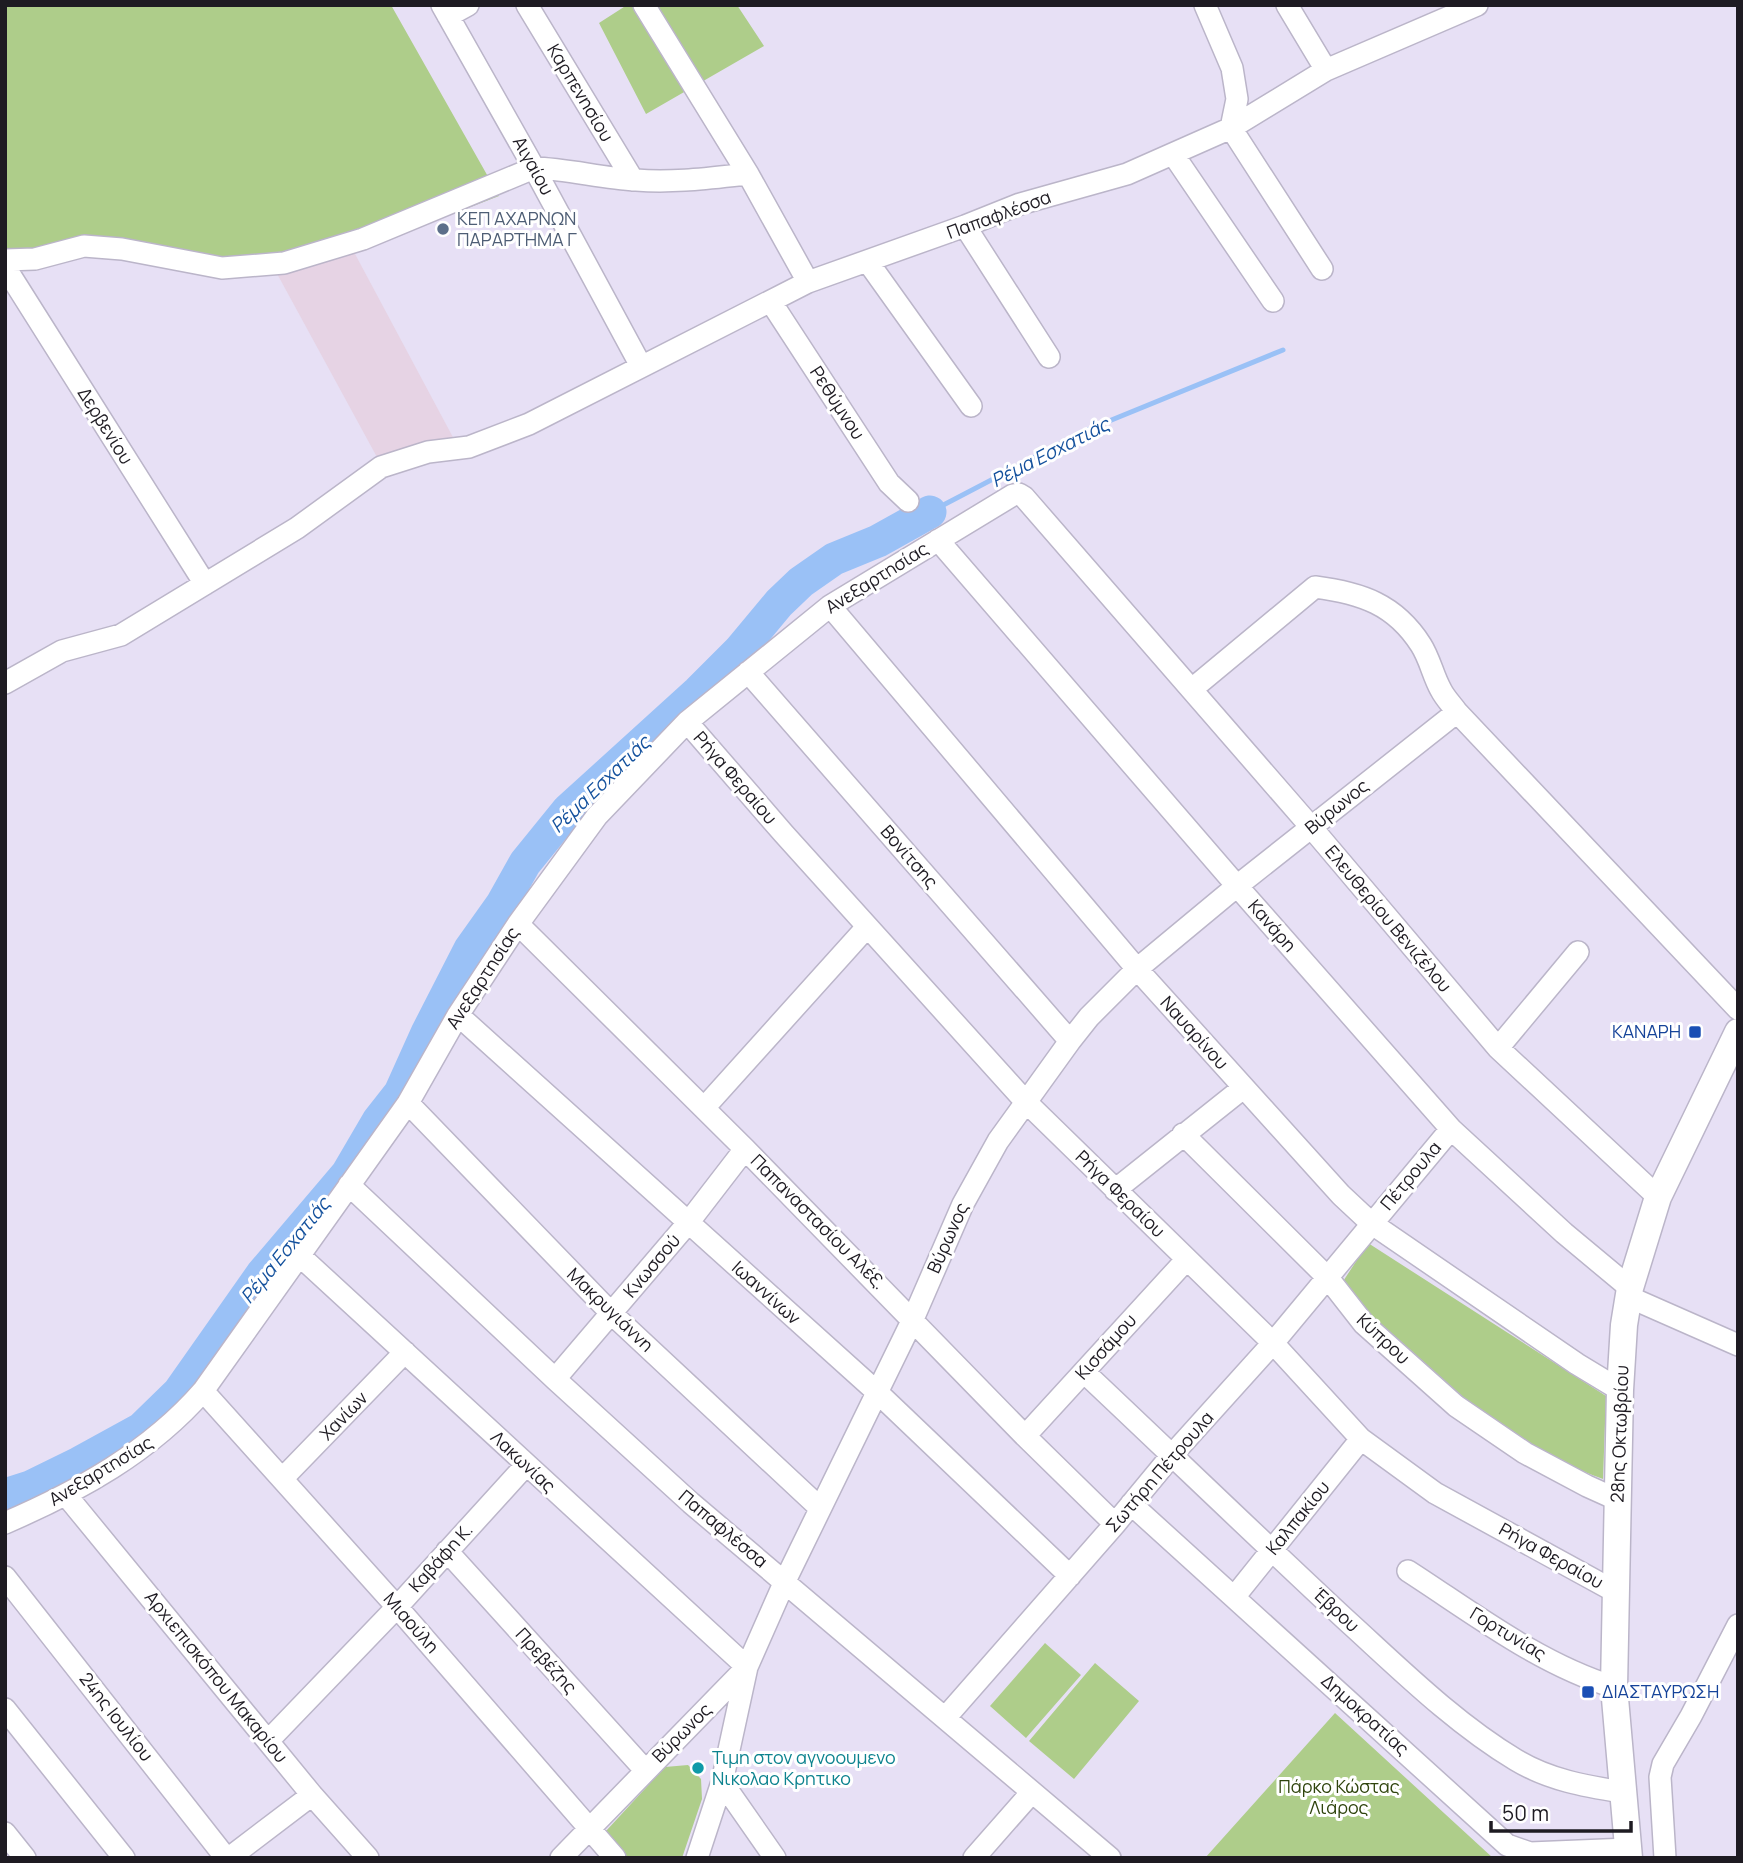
<svg xmlns="http://www.w3.org/2000/svg" width="1743" height="1863" font-family="Manrope,sans-serif">
	<style>
		.industrial { fill: #e6d3e4 }
		.green { fill: #aecd8a }
		.lines { fill: none; stroke-linecap: round; stroke-linejoin: round }
		.stream { stroke: #9ac1f6; stroke-width: 5 }
		.river { stroke: #9ac1f6; stroke-width: 33 }
		.minor-casing { stroke: #bbb5c9; stroke-width: 24 }
		.tertiary-casing { stroke: #bbb5c9; stroke-width: 29 }
		.minor { stroke: #fff; stroke-width: 21 }
		.tertiary { stroke: #fff; stroke-width: 26 }
		.service-dot { fill: #5c6f8a; stroke: #fff; stroke-width: 2.5 }
		.transit-dot { fill: #1a4fb4; stroke: #fff; stroke-width: 2.5 }
		.culture-dot { fill: #0f9aa8; stroke: #fff; stroke-width: 2.5 }
		.labels { text-anchor: middle; stroke-width: 6; stroke-linejoin: round; paint-order: stroke }
		.street-label { font-size: 18px; fill: #1e1b22; stroke: #fff }
		.service-label { font-size: 18px; fill: #4e5e75; stroke: #fff; text-anchor: start }
		.transit-label { font-size: 18px; fill: #164399; stroke: #fff; text-anchor: end }
		.culture-label { font-size: 18px; fill: #0d838f; stroke: #fff; text-anchor: start }
		.park-label { font-size: 18px; fill: #2f440d; stroke: #fff }
		.water-label { font-size: 19px; font-style: italic; fill: #14519d; stroke: #fff }
	</style>
	<rect width="100%" height="100%" fill="#e7e0f5"/>
	<path class="industrial" d="M354 252 455 441 378 459 275 270Z"/>
	<path class="green" d="M5 5H391L499 196 354 252 275 270 46 246 5 253Z
		M627 5H737L764 46 646 114 599 23Z
		M1368 1243 1606 1396 1603 1479C1565 1465 1526 1447 1493 1423 1437 1384 1389 1333 1340 1286Z
		M1045 1643 1081 1675 1026 1738 990 1706Z
		M1095 1663 1139 1701 1074 1779 1029 1741Z
		M1335 1713 1493 1858H1205Z
		M688 1765 701 1779 702 1799 682 1858H627L606 1831 665 1767Z"/>
	<g class="lines">
		<path class="stream" d="M930 512 1087 430 1283 350"/>
		<path class="river" d="M5 1495 30 1487 79 1463 141 1429 179 1392 262 1274 347 1174 378 1121 400 1093 427 1033 470 949 502 904 525 863 568 810 698 692 739 651 779 603 801 582 834 559 878 541 930 512"/>
		<defs>
			<path id="minor" d="M442 5 534 168 641 366
				M527 5 633 180
				M644 5 748 174 808 282 965 226 1020 204 1127 174 1231 128 1326 70 1477 5
				M1205 5 1232 68 1237 99 1231 128 1322 269
				M1287 5 1326 70
				M448 16 468 5
				M1173 154 1273 301
				M965 226 1049 357
				M5 260 35 259 84 246 122 249 222 268 284 263 363 239 534 168C568 169 601 178 636 180 674 183 710 178 748 174
				M868 262 971 406
				M5 267 205 584
				M771 302 889 483 908 501
				M938 540 1237 886 1451 1129 1564 1233 1630 1288
				M830 606 1137 969 1341 1195 1371 1223 1577 1364 1620 1390
				M748 672 1070 1041
				M5 683 62 651 121 635 297 528 381 467 428 452 469 447 529 424 808 282
				M1192 689 1315 587C1361 593 1395 604 1421 645 1430 659 1433 676 1441 690 1445 698 1452 705 1457 712L1738 1009
				M687 722 784 834 1025 1101 1273 1343 1361 1439 1435 1493 1616 1592
				M518 924 745 1149 1025 1436 1115 1524
				M458 1015 878 1393 1070 1576
				M1498 1048 1578 952
				M408 1103 612 1314 820 1508
				M704 1108 867 927
				M1183 1134 1328 1278 1364 1324 1456 1406 1525 1453 1587 1486 1618 1500
				M349 1185 555 1379 691 1503 1110 1858
				M1115 1190 1243 1088
				M300 1256 747 1667
				M1629 1297 1738 1345
				M1084 1372C1171 1454 1257 1537 1345 1619 1399 1668 1453 1722 1516 1760 1549 1780 1585 1786 1622 1792
				M555 1379 688 1223 745 1149
				M203 1391 397 1607 615 1858
				M1025 1436 1187 1259
				M282 1479 405 1352
				M66 1495 312 1795 368 1858
				M1131 1504 1507 1845 1530 1853 1628 1849
				M5 1523C79 1491 150 1452 203 1391L408 1103 458 1015 518 924 597 816 687 722 830 606 1013 495 1019 494 1024 497 1311 827 1498 1048 1658 1197
				M447 1551 645 1770
				M1408 1571C1473 1613 1539 1664 1614 1687
				M5 1577 226 1858
				M1235 1596 1361 1439
				M5 1709 124 1858
				M945 1718 1115 1524 1172 1455 1273 1343 1451 1129
				M268 1741 397 1607 526 1465
				M722 1782 775 1858
				M5 1833 25 1858
				M229 1858 312 1795
				M561 1858 747 1667 785 1581 913 1319 963 1204 998 1141 1070 1041 1089 1017 1137 969 1237 886 1457 712
				M697 1858 722 1782 747 1667
				M974 1858 1032 1792
				M1665 1858 1660 1777 1663 1764 1691 1716 1738 1625"/>
			<path id="tertiary" d="M1629 1858 1614 1687 1620 1390 1624 1325 1630 1288 1658 1197 1738 1032"/>
		</defs>
		<use href="#minor" class="minor-casing"/>
		<use href="#tertiary" class="tertiary-casing"/>
		<use href="#minor" class="minor"/>
		<use href="#tertiary" class="tertiary"/>
	</g>
	<circle class="service-dot" cx="443" cy="229" r="7"/>
	<g class="transit-dot">
		<rect x="1688" y="1025" width="14" height="14" rx="3.5"/>
		<rect x="1581" y="1685" width="14" height="14" rx="3.5"/>
	</g>
	<circle class="culture-dot" cx="698" cy="1768" r="7"/>
	<g class="labels">
		<g class="street-label">
			<text transform="translate(580 93) rotate(59)" y="6">Καρπενησίου</text>
			<text transform="translate(533 166) rotate(61)" y="6">Αιγαίου</text>
			<text transform="translate(999 215) rotate(-20)" y="6">Παπαφλέσσα</text>
			<text transform="translate(837 403) rotate(57)" y="6">Ρεθύμνου</text>
			<text transform="translate(105 426) rotate(58)" y="6">Δερβενίου</text>
			<text transform="translate(877 578) rotate(-32)" y="6">Ανεξαρτησίας</text>
			<text transform="translate(735 778) rotate(49)" y="6">Ρήγα Φεραίου</text>
			<text transform="translate(1337 807) rotate(-39)" y="6">Βύρωνος</text>
			<text transform="translate(909 857) rotate(49)" y="6">Βονίτσης</text>
			<text transform="translate(1388 919) rotate(50)" y="6">Ελευθερίου Βενιζέλου</text>
			<text transform="translate(1272 926) rotate(49)" y="6">Κανάρη</text>
			<text transform="translate(483 978) rotate(-57)" y="6">Ανεξαρτησίας</text>
			<text transform="translate(1194 1033) rotate(48)" y="6">Ναυαρίνου</text>
			<text transform="translate(1411 1176) rotate(-50)" y="6">Πέτρουλα</text>
			<text transform="translate(1120 1194) rotate(44)" y="6">Ρήγα Φεραίου</text>
			<text transform="translate(818 1222) rotate(45)" y="6">Παπαναστασίου Αλέξ.</text>
			<text transform="translate(948 1238) rotate(-66)" y="6">Βύρωνος</text>
			<text transform="translate(652 1266) rotate(-50)" y="6">Κνωσσού</text>
			<text transform="translate(766 1293) rotate(42)" y="6">Ιωαννίνων</text>
			<text transform="translate(610 1310) rotate(44)" y="6">Μακρυγιάννη</text>
			<text transform="translate(1383 1339) rotate(43)" y="6">Κύπρου</text>
			<text transform="translate(1106 1347) rotate(-48)" y="6">Κισσάμου</text>
			<text transform="translate(344 1416) rotate(-46)" y="6">Χανίων</text>
			<text transform="translate(1620 1434) rotate(-88)" y="6">28ης Οκτωβρίου</text>
			<text transform="translate(523 1462) rotate(43)" y="6">Λακωνίας</text>
			<text transform="translate(101 1471) rotate(-31)" y="6">Ανεξαρτησίας</text>
			<text transform="translate(1160 1472) rotate(-49)" y="6">Σωτήρη Πέτρουλα</text>
			<text transform="translate(1298 1518) rotate(-51)" y="6">Καλπακίου</text>
			<text transform="translate(723 1529) rotate(40)" y="6">Παπαφλέσσα</text>
			<text transform="translate(1551 1556) rotate(29)" y="6">Ρήγα Φεραίου</text>
			<text transform="translate(441 1558) rotate(-48)" y="6">Καβάφη Κ.</text>
			<text transform="translate(1336 1610) rotate(43)" y="6">Έβρου</text>
			<text transform="translate(411 1623) rotate(49)" y="6">Μιαούλη</text>
			<text transform="translate(1508 1634) rotate(31)" y="6">Γορτυνίας</text>
			<text transform="translate(546 1661) rotate(48)" y="6">Πρεβέζης</text>
			<text transform="translate(216 1677) rotate(51)" y="6">Αρχιεπισκόπου Μακαρίου</text>
			<text transform="translate(1365 1715) rotate(42)" y="6">Δημοκρατίας</text>
			<text transform="translate(116 1717) rotate(52)" y="6">24ης Ιουλίου</text>
			<text transform="translate(682 1733) rotate(-45)" y="6">Βύρωνος</text>
		</g>
		<g class="service-label">
			<text x="457" y="225">ΚΕΠ ΑΧΑΡΝΩΝ<tspan x="457" dy="21">ΠΑΡΑΡΤΗΜΑ Γ</tspan></text>
		</g>
		<g class="transit-label">
			<text x="1681" y="1038">ΚΑΝΑΡΗ</text>
			<text x="1602" y="1698" text-anchor="start">ΔΙΑΣΤΑΥΡΩΣΗ</text>
		</g>
		<g class="culture-label">
			<text x="712" y="1764">Τιμη στον αγνοουμενο<tspan x="712" dy="21">Νικολαο Κρητικο</tspan></text>
		</g>
		<g class="park-label">
			<text x="1339" y="1793">Πάρκο Κώστας<tspan x="1339" dy="21">Λιάρος</tspan></text>
		</g>
		<g class="water-label">
			<text transform="translate(1050 452) rotate(-27)" y="7">Ρέμα Εσχατιάς</text>
			<text transform="translate(600 784) rotate(-44)" y="7">Ρέμα Εσχατιάς</text>
			<text transform="translate(285 1250) rotate(-51)" y="7">Ρέμα Εσχατιάς</text>
		</g>
	</g>
	<rect width="1743" height="1863" fill="none" stroke="#1e1b22" stroke-width="14"/>
	<path d="M1491 1821v10h140v-10" fill="none" stroke="#1e1b22" stroke-width="3.5"/>
	<text x="1502" y="1821" font-size="21" fill="#1e1b22" stroke="#ffffff" stroke-width="5" paint-order="stroke">50 m</text>
</svg>
